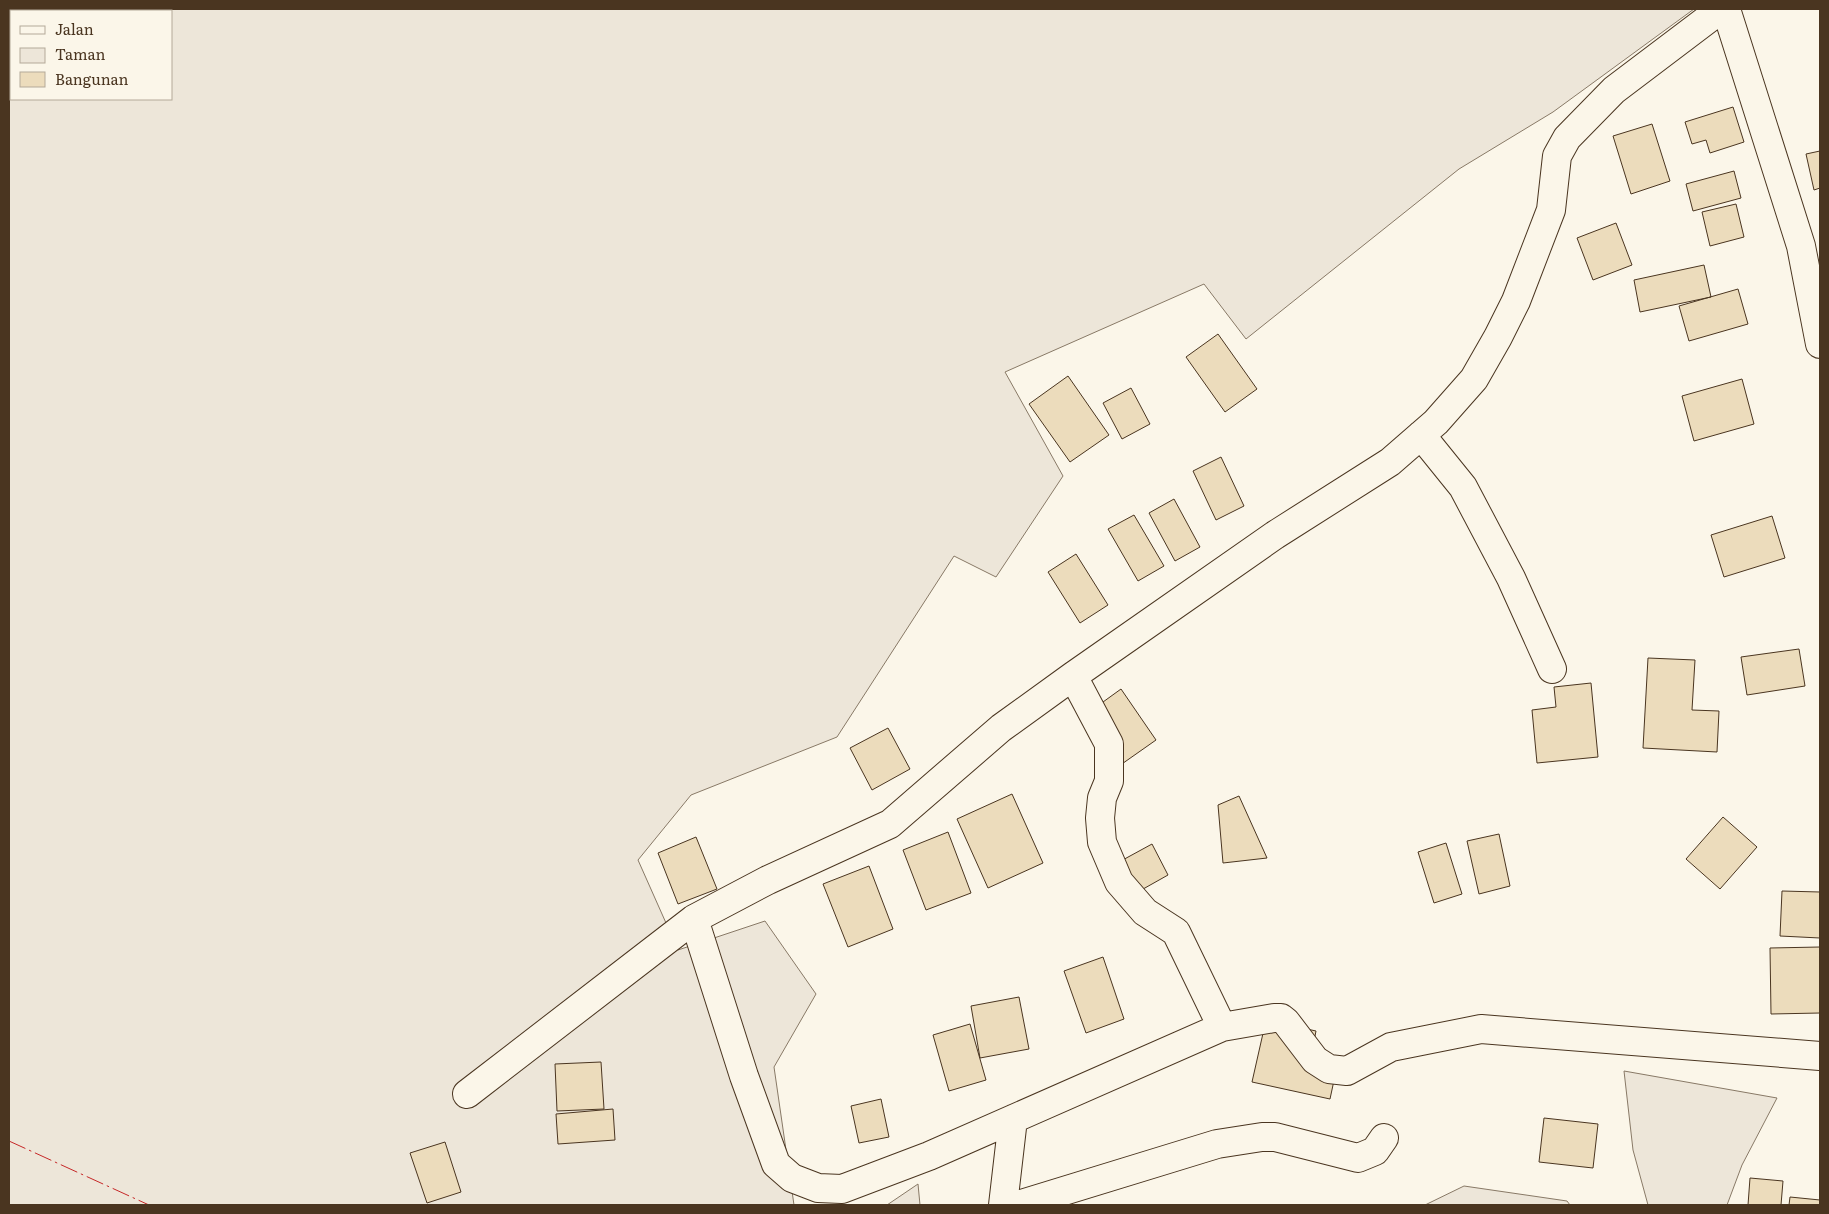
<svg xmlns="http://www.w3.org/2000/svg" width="1829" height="1214" font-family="Literata,serif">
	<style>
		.green { fill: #ede6d9; stroke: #887966; fill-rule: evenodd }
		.building { fill: #ecdcbc; stroke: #4a3520 }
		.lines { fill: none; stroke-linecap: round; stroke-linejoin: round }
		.minor-casing { stroke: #4a3520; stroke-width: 30 }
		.minor { stroke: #fbf6e9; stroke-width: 28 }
		.power { stroke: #c62828; stroke-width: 1; stroke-dasharray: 18 4 2.5 4; stroke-linecap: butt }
	</style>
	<rect width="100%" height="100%" fill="#fbf6e9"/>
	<path class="green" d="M9 9H1694L1553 112 1459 169 1246 339 1204 284 1005 372 1063 476 996 577 954 556 837 737 691 795 638 860 678 950 765 921 816 994 774 1067 794 1205H9ZM11 11H171V99H11Z
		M1624 1071 1777 1098 1742 1165 1727 1205H1648L1633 1150Z
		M918 1184 920 1205H887Z
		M1464 1186 1567 1201 1570 1205H1425Z"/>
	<path class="building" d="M1733 107 1744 142 1710 153 1706 140 1692 144 1685 122Z
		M1652 124 1670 181 1631 194 1613 136Z
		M1820 151V188L1814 190 1806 154Z
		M1734 171 1741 198 1693 211 1686 184Z
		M1736 204 1744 237 1710 246 1702 212Z
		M1616 223 1632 265 1593 280 1577 238Z
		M1704 265 1711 297 1640 312 1634 280Z
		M1738 289 1748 324 1689 341 1679 306Z
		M1218 334 1257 389 1225 412 1186 357Z
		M1068 376 1109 435 1070 462 1029 404Z
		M1742 379 1754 424 1694 441 1682 396Z
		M1131 388 1150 424 1122 439 1103 403Z
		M1221 457 1244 506 1216 520 1193 471Z
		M1174 499 1200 547 1175 561 1149 513Z
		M1134 515 1164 566 1138 581 1108 529Z
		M1772 516 1785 558 1724 577 1711 535Z
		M1076 554 1108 605 1080 623 1048 572Z
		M1799 649 1805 686 1747 695 1741 657Z
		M1648 658 1695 660 1692 710 1719 711 1717 752 1643 748Z
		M1591 683 1598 757 1537 763 1532 710 1556 707 1554 687Z
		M1121 689 1156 740 1119 766 1085 715Z
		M888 728 910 769 872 790 850 748Z
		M1012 794 1043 863 988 888 957 819Z
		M1239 796 1267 858 1223 863 1218 805Z
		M1723 817 1757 847 1720 889 1686 859Z
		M948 832 971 893 926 910 903 850Z
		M1499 834 1510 886 1479 894 1467 841Z
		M696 837 717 889 678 904 658 853Z
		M1446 843 1462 894 1434 903 1418 852Z
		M1152 844 1168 875 1136 893 1119 862Z
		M869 866 893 929 848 947 823 884Z
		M1782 891 1820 892V938L1780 936Z
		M1820 947V1013L1771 1014 1770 948Z
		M1103 957 1124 1019 1086 1033 1064 971Z
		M1019 997 1029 1049 980 1058 971 1006Z
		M1266 1020 1316 1031 1312 1051 1339 1057 1330 1099 1252 1082Z
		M970 1024 986 1080 949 1091 933 1035Z
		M601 1062 604 1109 557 1111 555 1064Z
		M881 1099 889 1137 859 1143 851 1106Z
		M613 1109 615 1140 558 1144 556 1114Z
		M1544 1118 1598 1124 1593 1168 1539 1162Z
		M445 1142 461 1192 427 1203 410 1153Z
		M1750 1178 1783 1181 1781 1205H1748Z
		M1790 1197 1820 1200V1205H1789Z"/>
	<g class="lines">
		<defs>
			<path id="minor" d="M1726 9 1801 246 1820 344
				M1421 435 1463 487 1511 578 1552 669
				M1073 676 1109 744V781L1102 798 1100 818 1102 842 1119 882 1145 912 1176 932 1222 1027
				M694 919 744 1076 776 1164 792 1178 818 1188 842 1189 929 1156 1222 1027 1274 1018H1281L1286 1022 1315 1060 1329 1069 1347 1071 1391 1047 1481 1029 1820 1056
				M467 1094 694 919 768 880 890 824 1001 728 1073 676 1275 535 1390 462 1436 422 1474 379 1498 337 1516 301 1551 210 1557 156 1567 138 1614 90 1721 9
				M1003 1205 1013 1119
				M1018 1205 1217 1144 1262 1137H1275L1358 1158 1375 1151 1384 1138"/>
		</defs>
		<use href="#minor" class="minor-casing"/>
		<use href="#minor" class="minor"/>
		<path class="power" d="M9 1141 149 1205"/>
	</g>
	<rect width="1829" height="1214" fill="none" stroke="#4a3520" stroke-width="20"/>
	<rect x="10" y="10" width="162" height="90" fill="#fbf6e9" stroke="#b4a999"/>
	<rect x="20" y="26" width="25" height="8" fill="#fbf6e9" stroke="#b4a999"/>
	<text x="55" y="35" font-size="15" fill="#4a3520">Jalan</text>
	<rect x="20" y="48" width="25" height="15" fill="#ede6d9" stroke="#b4a999"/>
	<text x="55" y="60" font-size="15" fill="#4a3520">Taman</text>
	<rect x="20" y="72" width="25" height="15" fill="#ecdcbc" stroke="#b4a999"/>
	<text x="55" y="85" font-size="15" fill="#4a3520">Bangunan</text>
</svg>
